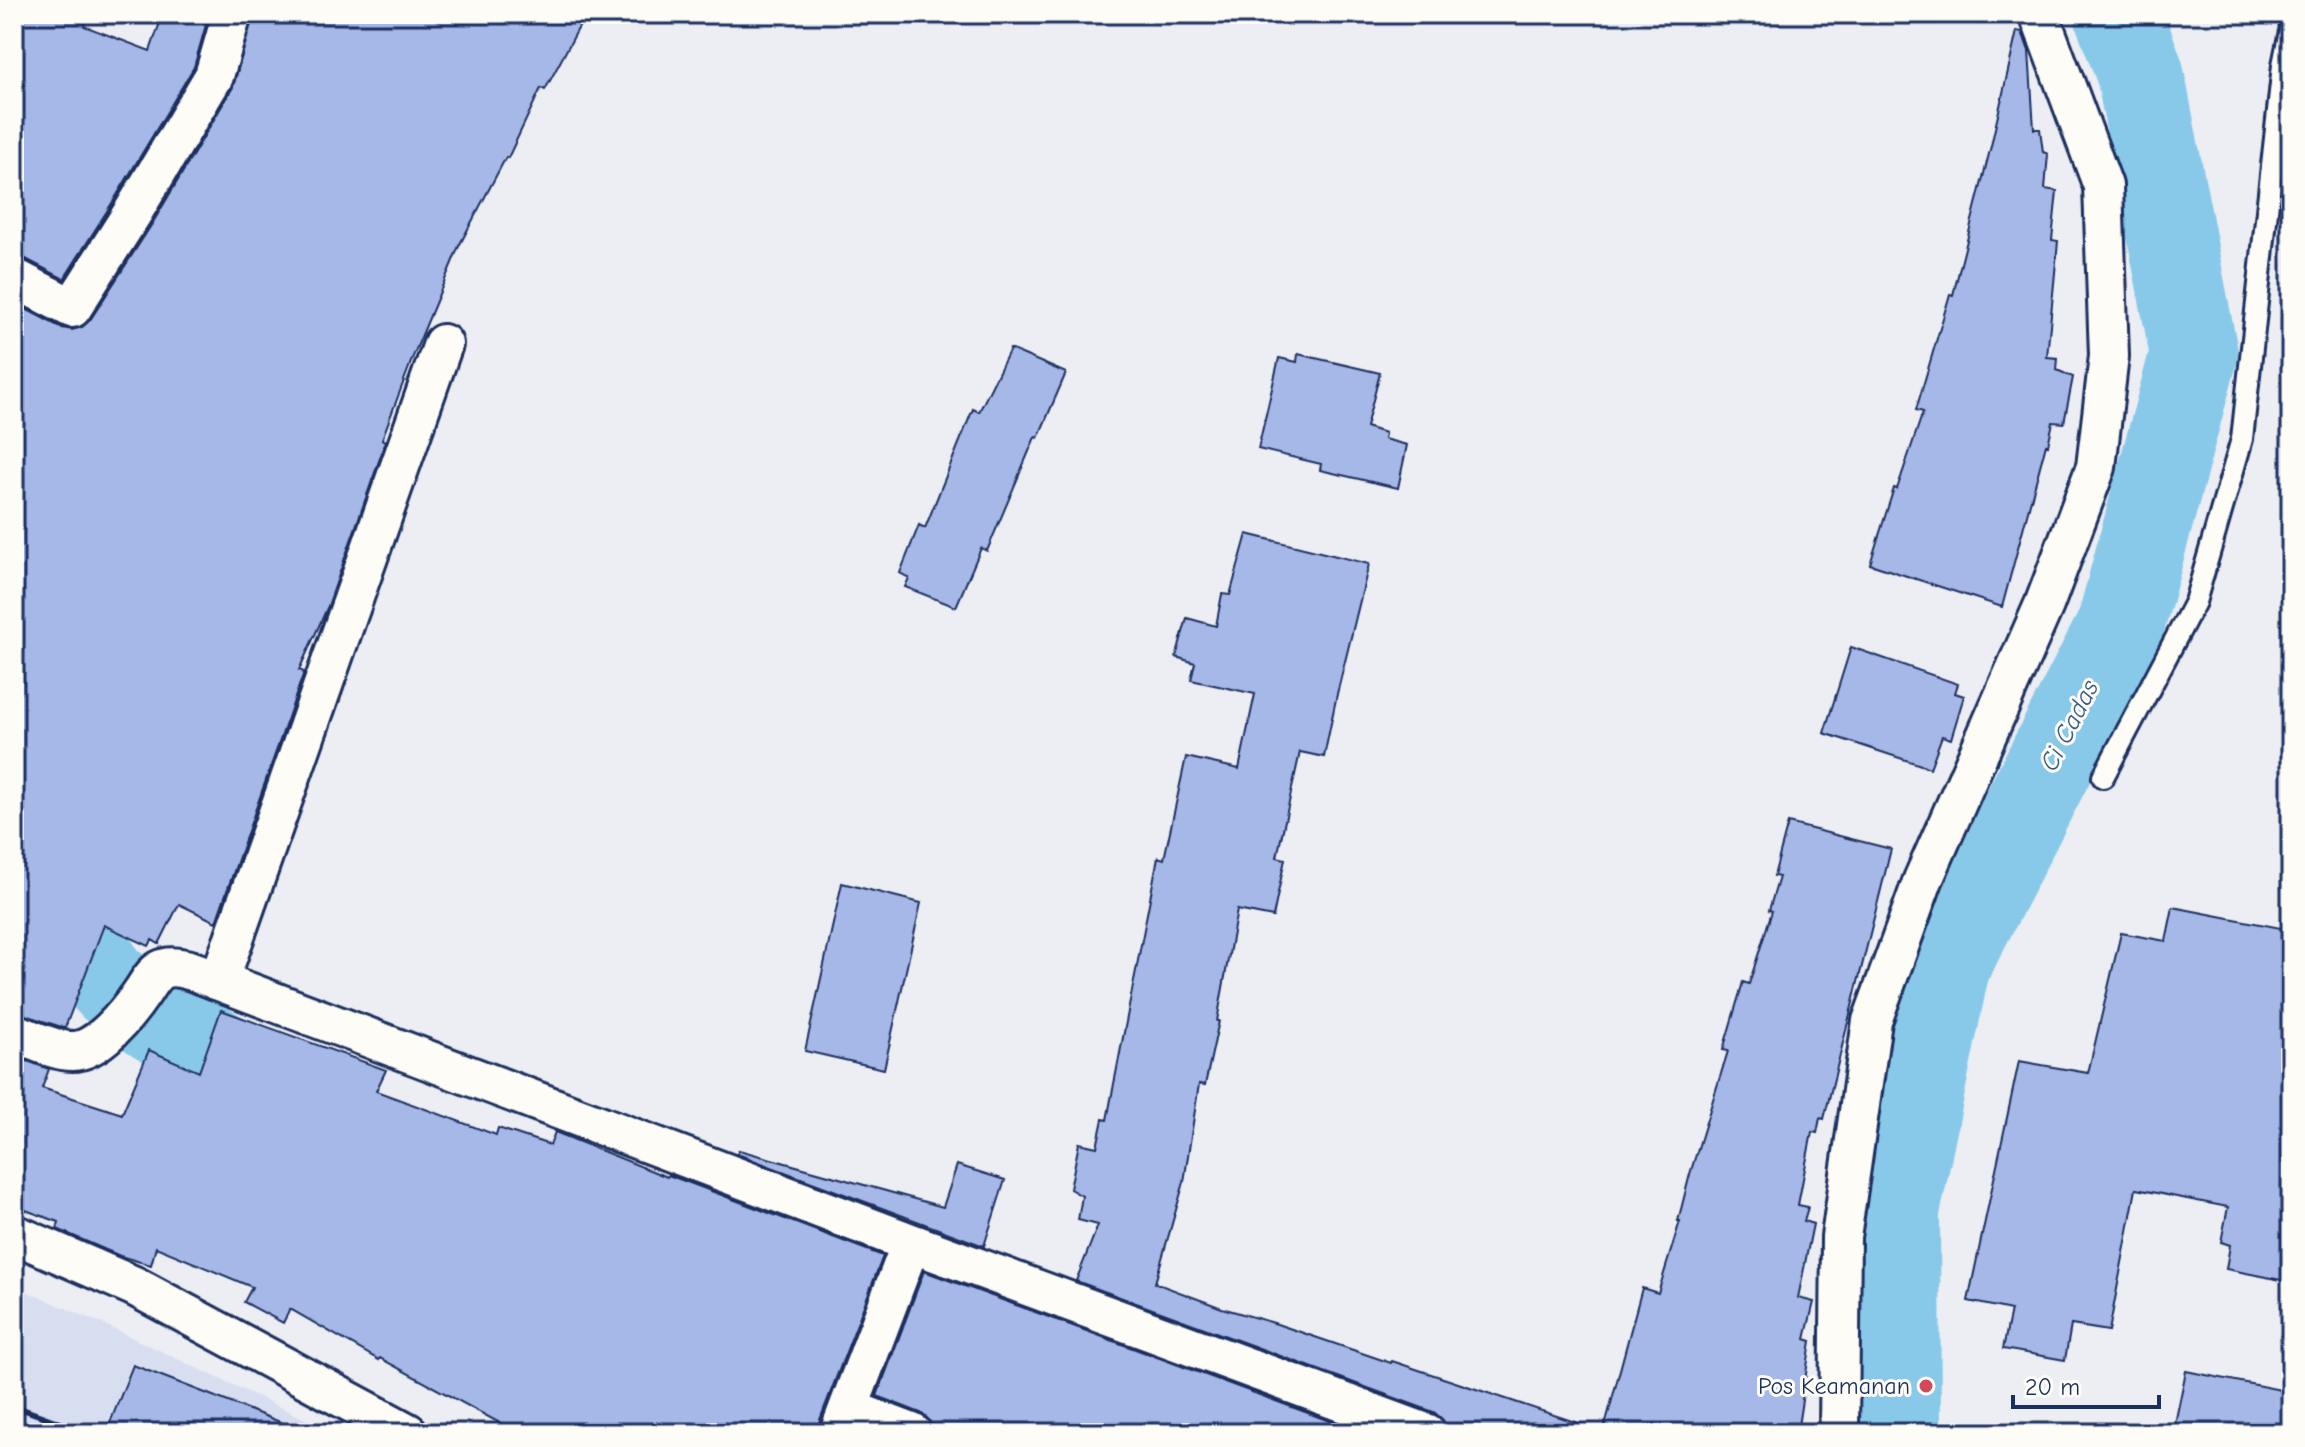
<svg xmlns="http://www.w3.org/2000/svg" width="2305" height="1447" font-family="'Comic Neue',sans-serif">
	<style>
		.built { fill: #d7def0 }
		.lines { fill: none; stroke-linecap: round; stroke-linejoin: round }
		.river { stroke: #88c9e9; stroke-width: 88 }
		.building { fill: #a6b8e7; stroke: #1b2f5e; stroke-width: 2 }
		.service-casing { stroke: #1b2f5e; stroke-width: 26 }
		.minor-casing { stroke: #1b2f5e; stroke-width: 44 }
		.service { stroke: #fdfcf7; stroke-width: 20 }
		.minor { stroke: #fdfcf7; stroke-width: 38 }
		.rail { stroke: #1b2f5e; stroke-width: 6 }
		.poi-dot { fill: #d1495b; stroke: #fdfcf7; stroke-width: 3 }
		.labels { text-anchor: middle; stroke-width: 6; stroke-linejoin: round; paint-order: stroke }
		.poi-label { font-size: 24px; fill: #1b2f5e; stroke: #fdfcf7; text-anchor: end }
		.water-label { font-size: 26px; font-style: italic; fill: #3c5d88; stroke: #fdfcf7 }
	</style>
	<rect width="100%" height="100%" fill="#eceef4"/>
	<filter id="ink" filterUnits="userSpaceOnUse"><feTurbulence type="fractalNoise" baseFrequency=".0125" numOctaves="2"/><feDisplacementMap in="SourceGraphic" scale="16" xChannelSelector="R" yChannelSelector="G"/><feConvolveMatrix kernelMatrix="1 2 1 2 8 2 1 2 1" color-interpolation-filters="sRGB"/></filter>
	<g filter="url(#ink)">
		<path class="built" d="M14 1286 101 1323 335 1433H14Z"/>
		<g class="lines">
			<path class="river" d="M127 846 88 931C81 991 187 1032 229 1060 256 1078 281 1102 305 1122
				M1897 1433 1896 1211 1946 966 2120 627 2194 354 2140 73 2118 14"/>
		</g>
		<path class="building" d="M14 14H87L84 26 150 51 163 14H209L194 67 114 200 64 279 24 258 14 256Z
			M253 14H586L545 90 541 88 508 158 506 157 459 246 414 354 382 439 386 441 328 606 299 670 304 672 216 922 179 904 159 944 152 940 149 946 104 925 65 1028 14 1012V303L62 328 72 330 82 327 90 320 152 224 233 87Z
			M2017 31 2022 32 2029 51 2034 129H2040L2043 152 2048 154 2045 189 2057 191 2052 240 2058 241 2047 357 2058 358 2057 370 2073 377 2064 423 2053 422 2048 445 2046 444 2002 607 1870 564 1894 488 1897 489 1923 412 1916 410 1950 294 1953 295 1991 146Z
			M1010 349 1066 373 1038 438 1035 437 987 551 981 548 956 607 905 587 909 578 900 573 919 525 925 528 973 409 979 412Z
			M1298 354 1380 373 1366 427 1385 433 1384 439 1407 445 1398 488 1320 470 1321 464 1258 449 1279 358 1297 362Z
			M1247 534 1369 564 1337 694 1324 757 1300 752 1277 857 1285 859 1273 917 1237 910 1217 1021H1219L1205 1085 1199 1084 1184 1182 1155 1283 1222 1308 1274 1323 1391 1363 1392 1361 1584 1425 1583 1433H1447L1443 1420 1434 1412 1076 1281 1098 1225 1078 1220 1082 1196 1070 1189 1079 1143 1097 1147 1103 1119 1107 1120 1158 857 1164 859 1186 757 1239 769 1255 694 1191 680 1195 663 1176 657 1187 618 1216 626 1222 594 1230 595Z
			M1851 647 1958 684 1955 693 1964 696 1951 739 1942 736 1930 768 1824 733Z
			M1788 823 1891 849 1824 1119 1820 1118 1817 1133 1812 1132 1798 1205 1808 1207 1804 1221 1813 1224 1798 1298 1814 1302 1805 1339 1811 1341 1797 1433H1603L1642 1288 1658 1293 1680 1221H1678L1690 1174 1728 1051 1723 1050 1743 982 1749 984 1772 911 1769 910 1779 877 1774 876Z
			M842 883 921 903 884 1069 805 1051Z
			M2173 907 2291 930V1282L2226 1269 2230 1245 2221 1242 2228 1207 2136 1189 2109 1331 2071 1325 2065 1360 2003 1349 2011 1310 1968 1301 2019 1061 2088 1073 2121 933 2166 941Z
			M221 1010 386 1070 376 1091 496 1135 498 1128 550 1145 555 1132 667 1177 668 1175 687 1182 883 1256 818 1425V1433H518L380 1358 379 1360 290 1309 283 1323 244 1302 252 1287 156 1247 151 1265 120 1256 57 1229 59 1222 14 1206V1056L49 1069 42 1088 122 1114 149 1050 199 1072Z
			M739 1150 943 1207 957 1165 1005 1180 984 1246 737 1154Z
			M924 1271 1362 1433H933L929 1420 921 1413 877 1396Z
			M133 1365 301 1430V1433H106Z
			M2186 1371 2291 1392V1433H2173Z"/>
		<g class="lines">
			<defs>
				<path id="service" d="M2103 777 2195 602 2242 439 2283 65 2291 26"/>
				<path id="minor" d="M14 278 72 308 133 212 214 76 232 14
					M219 981 443 344
					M14 1033C32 1039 54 1051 73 1051 98 1051 128 1013 141 994 149 983 153 971 166 968 182 964 204 976 219 981L911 1243 1426 1433
					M14 1234 134 1286 408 1433
					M849 1409 912 1433
					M839 1433 911 1243
					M1839 1433 1841 1237 1872 1021 1923 880 2044 605 2096 467 2109 356 2103 186 2039 14"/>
			</defs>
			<use href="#service" class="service-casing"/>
			<use href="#minor" class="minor-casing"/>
			<use href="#service" class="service"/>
			<use href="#minor" class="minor"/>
			<path class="rail" d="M14 1406 88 1433"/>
		</g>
	</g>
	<circle class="poi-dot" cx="1926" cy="1386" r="8"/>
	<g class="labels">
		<g class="poi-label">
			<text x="1910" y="1394">Pos Keamanan</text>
		</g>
		<g class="water-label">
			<text transform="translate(2069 725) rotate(-63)" y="9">Ci Cadas</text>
		</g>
	</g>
	<rect width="2305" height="1447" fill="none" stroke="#fdfcf7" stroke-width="48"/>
	<rect x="24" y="24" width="2257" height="1399" fill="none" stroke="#1b2f5e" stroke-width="3" filter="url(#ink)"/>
	<path d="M2013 1395v12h146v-12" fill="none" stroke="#1b2f5e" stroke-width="4"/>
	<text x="2025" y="1395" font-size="24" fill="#1b2f5e" stroke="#fdfcf7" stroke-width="6" paint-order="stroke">20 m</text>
</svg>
